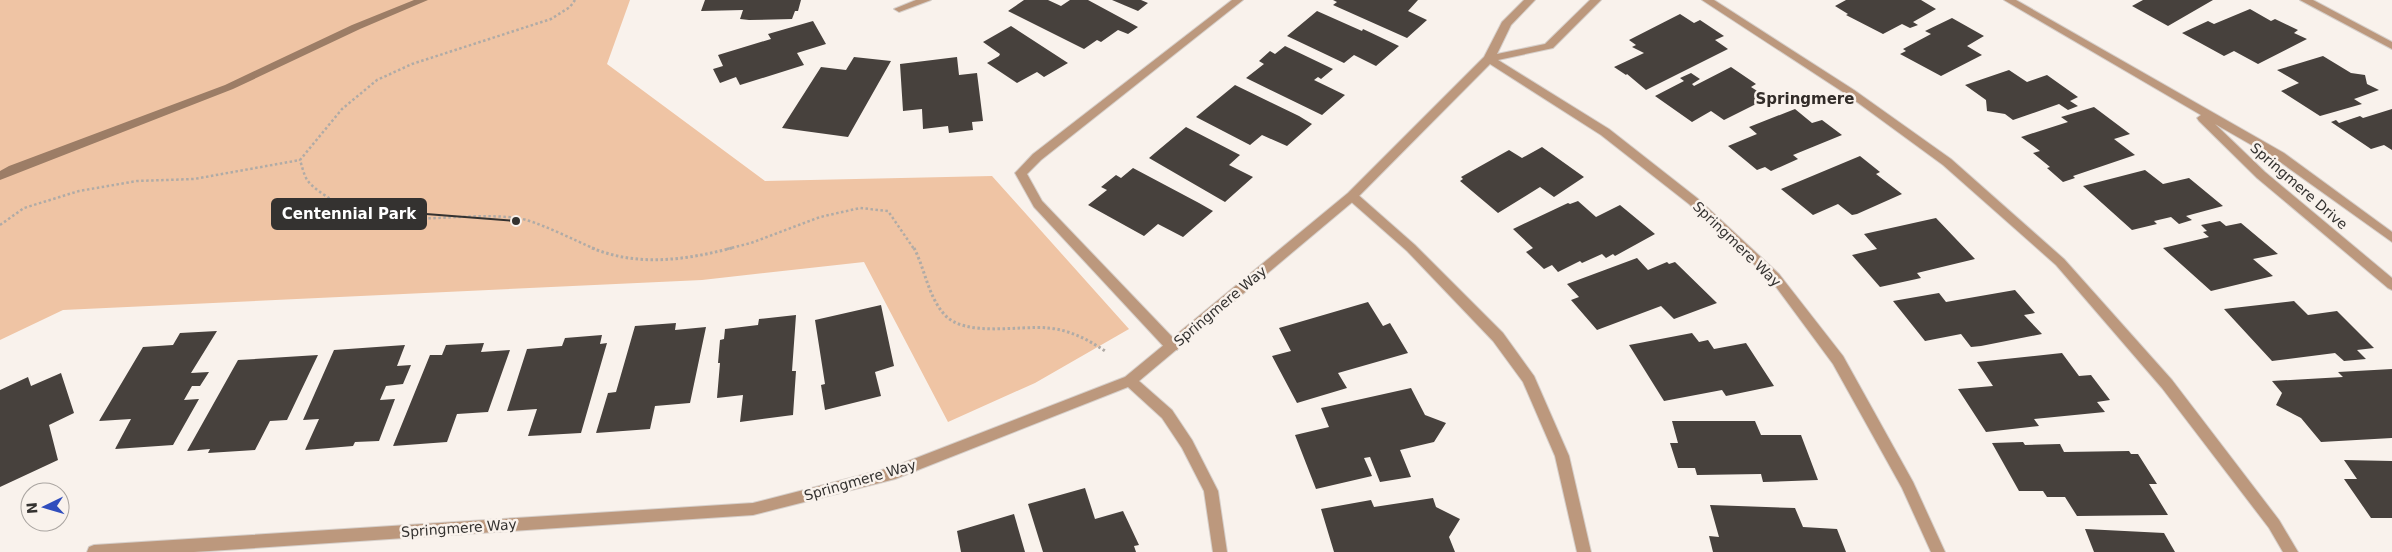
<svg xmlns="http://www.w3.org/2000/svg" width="2392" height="552" font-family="'DejaVu Sans',sans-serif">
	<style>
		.green { fill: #efc4a4 }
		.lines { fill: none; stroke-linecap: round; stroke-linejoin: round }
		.stream { fill: #9c7d66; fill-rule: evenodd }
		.building { fill: #47413d }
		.service-casing { stroke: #d6cfca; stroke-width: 2 }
		.minor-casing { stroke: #d6cfca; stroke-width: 2 }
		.tertiary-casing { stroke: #d6cfca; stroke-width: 2 }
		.path-far1 { stroke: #b0aba6; stroke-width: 2.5; stroke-dasharray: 2.5 2.5; stroke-linecap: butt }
		.path { stroke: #b0aba6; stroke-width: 3; stroke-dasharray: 2.5 2.5; stroke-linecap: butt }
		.service { fill: #bc987d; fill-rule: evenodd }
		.minor { fill: #bc987d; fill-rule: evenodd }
		.tertiary { fill: #bc987d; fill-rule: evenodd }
		.labels { text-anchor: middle; stroke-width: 5; stroke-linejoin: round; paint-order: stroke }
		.street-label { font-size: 14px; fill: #343230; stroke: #f9f2ec }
		.neighbourhood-label { font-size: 15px; font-weight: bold; fill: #322c28; stroke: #f9f2ec }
		.leader { fill: none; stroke: #343230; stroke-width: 2 }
		.callout-dot { fill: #343230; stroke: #f9f2ec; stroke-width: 2 }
		.callout { fill: #343230; stroke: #343230; stroke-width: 2 }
		.callout-label { font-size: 15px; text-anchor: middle; font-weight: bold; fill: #fff }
	</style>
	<rect width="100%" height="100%" fill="#f9f2ec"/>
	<path class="green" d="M0 0H630L607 64 765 181 992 176 1129 329 1035 383 948 422 864 262 702 280 63 310 0 340Z"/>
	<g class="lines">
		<path class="stream" d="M414 0H428L360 29 233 89 0 180V171L9 166 225 85 352 25Z"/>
	</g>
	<path class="building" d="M705 0H801L798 11H795L792 19 749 20 740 19 743 10 701 11Z
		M1024 0H1048L1061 6 1070 0H1088L1138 27 1128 34 1118 30 1101 42 1097 40 1084 49 1008 11Z
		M1112 0H1141L1148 3 1138 11Z
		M1333 0H1418L1408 11 1427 20 1407 38 1333 5 1337 2Z
		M1846 0H1921L1936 9 1913 22 1918 25 1910 28 1902 24 1883 34 1846 15 1848 14 1835 6Z
		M2143 0H2213L2168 26 2132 6Z
		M2250 9 2271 21 2275 19 2298 30 2294 33 2307 39 2258 64 2234 51 2224 56 2182 33 2208 21 2214 24Z
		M1317 11 1362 31 1363 29 1399 46 1376 66 1354 55 1344 63 1287 36Z
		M1680 14 1694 23 1700 20 1724 36 1715 40 1728 49 1646 90 1627 74 1626 75 1614 67 1644 53 1632 47 1636 45 1629 40Z
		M1952 18 1984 36 1967 46 1982 55 1941 76 1900 54 1906 51 1903 49 1931 34 1925 31Z
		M813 21 826 44 797 53 804 65 740 85 736 77 720 83 713 69 723 66 718 55 771 39 768 34Z
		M1011 26 1068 63 1044 77 1037 72 1017 83 987 63 999 56 1000 54 983 42Z
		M1285 46 1333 69 1321 79 1318 77 1314 80 1345 95 1322 115 1246 78 1264 64 1259 61 1270 51 1275 54Z
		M2323 56 2351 73 2365 75 2367 84 2379 90 2354 99 2362 104 2320 116 2281 91 2299 83 2277 70Z
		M854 57 891 61 848 137 782 128 821 67 846 70Z
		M957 57 959 75 977 73 983 121 972 122 973 130 949 133 948 126 923 129 922 109 903 111 900 64Z
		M1731 67 1756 84 1751 87 1768 98 1724 120 1711 111 1692 122 1655 96 1684 81 1680 78 1691 73 1700 79 1692 84 1694 86Z
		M2009 70 2027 82 2047 75 2078 97 2070 101 2078 106 2068 110 2059 104 2013 120 2005 114 1987 111 1986 100 1965 85Z
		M1235 85 1299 116 1312 124 1287 146 1262 135 1250 145 1196 117Z
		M2094 107 2130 134 2114 139 2135 155 2073 176 2075 178 2063 182 2047 168 2050 167 2033 153 2040 151 2021 137 2068 122 2061 117Z
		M1795 109 1812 123 1822 120 1842 135 1793 155 1798 159 1771 171 1765 167 1757 170 1728 146 1757 134 1749 127Z
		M2392 109V150L2384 145 2371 149 2331 122 2336 120 2339 123 2360 116 2363 118Z
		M1186 127 1240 155 1229 165 1253 177 1225 202 1149 158Z
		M1542 147 1584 177 1554 197 1540 187 1498 213 1460 181 1463 179 1461 177 1509 150 1522 158Z
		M1860 156 1880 172 1876 174 1902 194 1857 214 1852 215 1838 204 1813 215 1781 189Z
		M1133 168 1199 203 1213 211 1183 237 1158 224 1144 236 1088 205 1107 190 1101 187 1116 175 1121 178Z
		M2145 170 2163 184 2189 178 2223 206 2186 216 2192 220 2179 224 2171 217 2154 221 2157 224 2132 230 2083 186Z
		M1578 201 1596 217 1620 205 1655 234 1615 256 1613 254 1606 258 1602 254 1582 263 1580 261 1558 272 1552 265 1544 269 1526 252 1533 248 1513 229 1568 203 1570 204Z
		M1936 218 1975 259 1917 273 1921 278 1880 287 1852 255 1877 249 1864 234Z
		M2220 221 2226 226 2241 223 2278 254 2253 259 2273 276 2211 291 2163 248 2209 237 2203 232 2207 231 2201 225Z
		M1637 258 1648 270 1667 262 1669 264 1675 262 1717 303 1674 319 1661 306 1597 330 1571 300 1579 297 1567 284Z
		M2015 290 2035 313 2024 315 2042 334 1981 346 1971 347 1961 334 1925 341 1893 301 1939 293 1946 302Z
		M2294 301 2308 315 2337 311 2374 348 2357 350 2366 359 2344 361 2335 353 2272 361 2224 309Z
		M1368 302 1383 326 1390 323 1408 353 1338 373 1347 388 1297 403 1272 356 1291 351 1279 328Z
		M881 305 894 366 875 372 881 396 825 410 821 385 825 384 815 320Z
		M796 315 792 371H796L793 415 740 422 743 395 717 398 720 363H718L720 340 724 339 725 329 758 325 759 319Z
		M676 323 675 330 706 327 690 403 655 406 650 429 596 433 608 393 616 392 635 326Z
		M217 331 191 373 209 372 200 386H192L184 400 199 399 173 445 115 449 131 419 99 421 143 347 173 345 180 333Z
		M1692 333 1699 342 1708 340 1714 349 1746 343 1774 386 1726 396 1722 390 1664 401 1629 345Z
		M602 335 600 344 607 343 581 433 528 436 537 409 507 411 527 349 562 346 565 338Z
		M484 343 481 352 510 350 488 412 457 414 447 442 393 446 430 355H442L446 345Z
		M405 345 397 366 411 365 403 384 386 386 380 400 395 399 379 441 355 442 353 446 305 450 319 419 303 420 334 350Z
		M2062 353 2079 376 2091 375 2110 400 2097 402 2105 412 2034 419 2039 426 1986 432 1958 389 1993 386 1977 362Z
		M318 355 287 420 270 421 255 450 208 453 210 449 187 451 238 360Z
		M2392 369V438L2321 442 2301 418 2276 405 2282 393 2272 381 2343 377 2338 372Z
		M61 373 74 413 49 425 58 460 0 487V390L28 377 31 386Z
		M1411 388 1425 415 1446 423 1434 442 1400 450 1411 477 1380 482 1370 457 1364 458 1372 476 1316 489 1295 435 1329 427 1321 408Z
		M1672 421H1755L1761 435H1801L1818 480 1763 482 1761 474 1697 475 1695 468H1678L1670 443H1678Z
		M2023 442 2025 445 2060 444 2064 452 2129 451 2131 454H2138L2157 484H2149L2168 515 2077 516 2065 497H2047L2043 491H2019L1992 443Z
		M2344 460 2392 461V518H2371L2344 479H2357Z
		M1085 488 1095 519 1123 511 1139 545 1134 546 1136 552H1043L1028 504Z
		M1433 498 1436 507 1460 519 1449 537 1455 552H1334L1321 509 1371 500 1374 507Z
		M1710 505 1795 508 1803 527 1837 529 1846 552H1713L1709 536 1719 537Z
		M1014 514 1025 552H961L957 531Z
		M2085 529 2164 533 2175 552H2094Z"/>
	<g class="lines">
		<defs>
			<path id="service" d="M1232 0H1243L1041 160 1027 174 1042 201 1177 342 1179 346 1177 350H1167L1034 207 1015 173 1033 154Z
				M1702 0H1714L1854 90 1951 159 2064 259 2172 380 2279 520 2298 552H2283L2269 528 2162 388 2056 265 1943 165 1846 94Z
				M2300 0H2313L2392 42V49Z
				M1352 192 1356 193 1415 245 1503 333 1534 376 1569 456 1591 552H1577L1555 456 1523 382 1493 341 1407 251 1348 199 1346 196Z"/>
			<path id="minor" d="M916 0H931L899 12 894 9Z
				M1524 0H1535L1511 25 1497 54 1545 44 1590 0H1601L1553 48 1498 60 1609 129 1697 198 1779 274 1843 356 1913 482 1945 552H1931L1902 488 1833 364 1771 280 1689 204 1601 135 1490 64 1356 199 1139 381 1172 410 1192 440 1218 491 1227 552H1213L1204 491 1182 448 1162 418 1128 387 895 479 753 515 194 552H87L89 547 94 545 753 503 893 467 1125 377 1348 193 1484 57 1502 22Z"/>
			<path id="tertiary" d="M2004 0H2016L2284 153 2392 232V242L2276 159 2215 124 2265 172 2392 278V290L2388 288 2257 178 2199 121 2197 118 2201 115Z"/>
		</defs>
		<use href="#service" class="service-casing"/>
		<use href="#minor" class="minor-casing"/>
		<use href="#tertiary" class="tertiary-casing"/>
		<path class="path-far1" d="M575 0 570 7 551 19 412 64 377 80 342 109 300 160C302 166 304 176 308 181 313 188 323 194 329 198 384 234 455 210 517 218 535 220 576 241 595 249
			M0 225 24 208 79 191 137 181 194 179 300 160
			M727 249 751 243 820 217 860 208 888 211 914 249"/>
		<path class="path" d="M592 248C638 267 685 260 732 248
			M914 248C925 269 928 296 944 314 964 338 1020 325 1048 328 1070 330 1087 339 1105 351"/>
		<use href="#service" class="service"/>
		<use href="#minor" class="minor"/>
		<use href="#tertiary" class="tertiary"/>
	</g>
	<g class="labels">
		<g class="street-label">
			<text transform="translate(2299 186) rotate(41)" y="5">Springmere Drive</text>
			<text transform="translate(1737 244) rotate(44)" y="5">Springmere Way</text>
			<text transform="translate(1220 306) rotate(-40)" y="5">Springmere Way</text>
			<text transform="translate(860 480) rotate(-16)" y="5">Springmere Way</text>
			<text transform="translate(459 528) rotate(-4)" y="5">Springmere Way</text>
		</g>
		<g class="neighbourhood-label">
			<text x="1805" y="104">Springmere</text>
		</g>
	</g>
	<path class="leader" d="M516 221L426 214"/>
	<circle class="callout-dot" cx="516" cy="221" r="5"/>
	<rect class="callout" x="272" y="199" width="154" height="30" rx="5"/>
	<g class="callout-label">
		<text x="349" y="219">Centennial Park</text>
	</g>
	<g transform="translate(45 507) rotate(265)"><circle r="24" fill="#f9f2ec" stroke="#aaa5a1"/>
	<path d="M0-4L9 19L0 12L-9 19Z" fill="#304dbd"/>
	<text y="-8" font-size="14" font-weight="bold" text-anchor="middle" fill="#343230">N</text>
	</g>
</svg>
